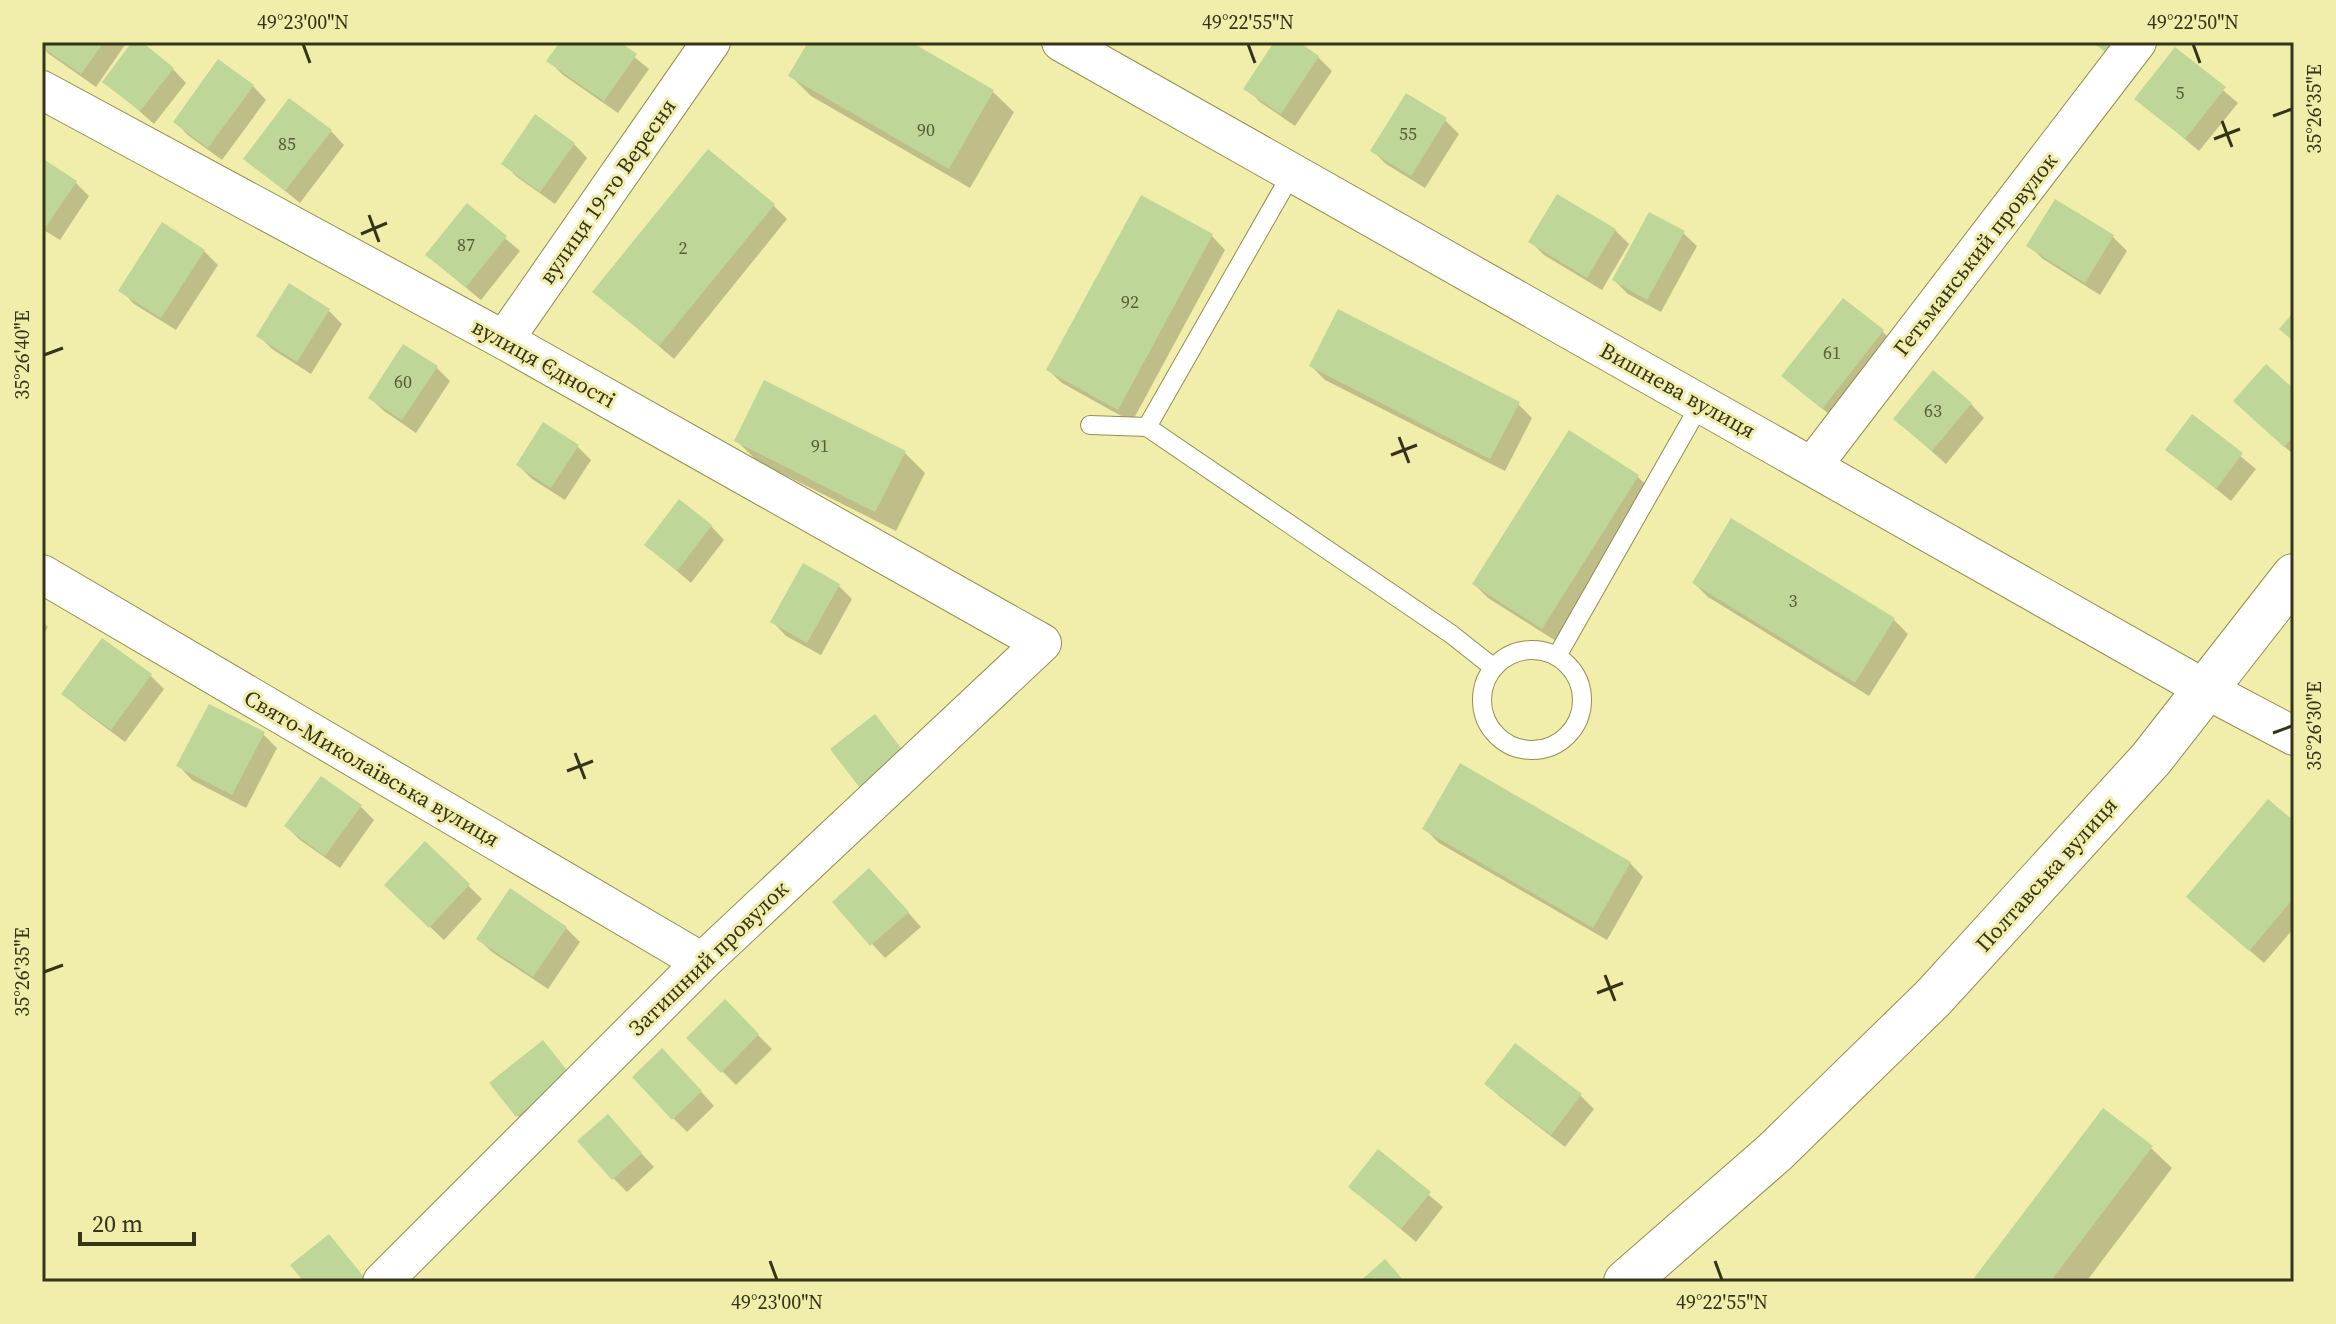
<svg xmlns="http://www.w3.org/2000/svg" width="2336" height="1324" font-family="'Source Serif 4',serif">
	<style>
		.shadow { fill: #0003 }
		.building { fill: #bed799 }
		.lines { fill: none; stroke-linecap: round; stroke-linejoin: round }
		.lane-casing { stroke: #938f4f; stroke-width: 20 }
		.street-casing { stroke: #938f4f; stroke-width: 40 }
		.highway-casing { stroke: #938f4f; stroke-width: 46 }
		.lane { stroke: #fff; stroke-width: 18 }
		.street { stroke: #fff; stroke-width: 38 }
		.highway { stroke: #fff; stroke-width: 44 }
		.ticks { fill: none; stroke: #353419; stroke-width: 3 }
		.labels { text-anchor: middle; stroke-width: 6; stroke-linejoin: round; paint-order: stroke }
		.number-label { font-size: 18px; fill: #575d39 }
		.street-label { font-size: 22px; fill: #353419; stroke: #f1eeab }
		.neatline { fill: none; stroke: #353419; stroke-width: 3 }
		.ticks-label { font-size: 20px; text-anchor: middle; fill: #353419 }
	</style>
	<rect width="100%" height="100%" fill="#f1eeab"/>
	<path class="shadow" d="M42 42H127L96 87 49 54 42 47Z
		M135 42H138L173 69 186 83 154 124 105 81Z
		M562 42H616L649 69 618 113 563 75 549 61Z
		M810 42H907L993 92 1014 112 970 188 811 96 791 76Z
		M1277 42H1295L1318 57 1332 71 1295 126 1260 102 1246 88Z
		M2176 50 2238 103 2199 151 2136 98Z
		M253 86 266 100 222 160 189 136 175 122Z
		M1445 120 1459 134 1425 188 1386 164 1372 150Z
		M331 131 344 145 300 203 246 159Z
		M574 144 587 158 555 204 517 177 503 163Z
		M42 160 75 182 89 196 60 240 42 229Z
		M773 205 787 219 674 359 595 292Z
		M467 206 520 251 481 300 442 268Z
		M1615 230 1629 244 1602 290 1544 255 1531 242Z
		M1683 233 1697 246 1661 312 1628 294 1614 280Z
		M1212 236 1225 250 1132 422 1062 383 1048 370Z
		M2113 237 2127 251 2100 295 2043 259 2029 246Z
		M204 251 218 265 176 330 134 304 121 290Z
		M329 311 342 324 311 374 272 349 258 335Z
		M1882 331 1896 345 1837 421 1784 376Z
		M1311 366 1518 404 1532 418 1505 471 1325 380Z
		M436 367 450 381 416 433 384 411 370 398Z
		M2294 392V455L2249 415Z
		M1971 404 1984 418 1946 464 1910 432Z
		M2193 417 2256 469 2231 501 2168 450Z
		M736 440 905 453 925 473 896 531 757 461Z
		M577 446 591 460 565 500 532 479 518 465Z
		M1637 476 1651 490 1556 641 1488 598 1474 584Z
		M1732 521 1894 620 1908 634 1869 696 1708 597 1694 583Z
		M711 526 724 540 691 583 646 545Z
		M839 586 852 599 821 655 786 636 773 622Z
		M42 621 48 627 42 637Z
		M150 675 164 689 125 742 78 707 64 694Z
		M263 734 277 748 246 808 192 780 179 766Z
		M361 807 374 820 340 868 300 840 286 826Z
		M2294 824V928L2264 963 2189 897Z
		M1425 829 1630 863 1643 877 1607 940 1439 843Z
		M425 844 482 899 444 940 400 899Z
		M883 884 921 927 885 958 834 902Z
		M566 928 580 942 548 989 492 952 478 939Z
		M725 1002 772 1049 736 1085 689 1038Z
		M543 1043 582 1088 531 1129 517 1115Z
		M676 1064 714 1106 687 1132 673 1118Z
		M1487 1084 1580 1095 1594 1109 1565 1147 1500 1097Z
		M621 1131 654 1167 627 1192 613 1178Z
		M2151 1148 2172 1168 2086 1282H1974Z
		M1378 1152 1443 1207 1416 1242 1351 1187Z"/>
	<path class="building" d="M42 42H104L81 74 42 47Z
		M132 42H142L174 68 140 111 102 82Z
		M560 42H620L637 54 604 101 546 61Z
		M808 42H911L994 90 949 169 788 76Z
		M1274 42H1299L1319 56 1281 114 1243 89Z
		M2093 42H2113L2105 52Z
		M2175 47 2226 87 2185 139 2134 99Z
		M218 59 254 85 208 148 173 122Z
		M1406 93 1447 118 1411 176 1370 151Z
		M289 98 332 130 285 191 243 159Z
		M535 114 575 143 540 192 501 164Z
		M708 149 775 204 659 346 592 292Z
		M42 158 77 181 45 228 42 226Z
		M1557 194 1616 229 1587 278 1528 242Z
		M1141 195 1213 234 1118 410 1046 370Z
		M2055 199 2114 235 2085 283 2026 246Z
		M467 203 507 236 466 287 425 255Z
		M1649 212 1685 231 1647 300 1612 280Z
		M162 222 205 250 161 318 118 291Z
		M289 283 330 309 297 362 256 336Z
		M1843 298 1884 330 1822 409 1781 376Z
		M1338 309 1520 402 1490 459 1309 366Z
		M2294 312V342L2279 329Z
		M403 344 438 366 402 420 368 398Z
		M2266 364 2294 389V436L2284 447 2233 401Z
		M1933 370 1972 403 1932 451 1893 419Z
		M764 380 906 451 875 512 734 441Z
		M2192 414 2243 453 2216 489 2165 450Z
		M543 422 579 445 551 488 516 465Z
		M1569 430 1639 475 1542 629 1472 584Z
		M679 499 712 525 677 571 644 545Z
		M1731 518 1895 618 1855 683 1692 583Z
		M803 563 840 584 807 643 770 622Z
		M102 638 152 674 111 730 61 694Z
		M209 704 265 732 232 795 176 766Z
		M875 714 911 761 866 796 830 749Z
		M1460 763 1631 862 1593 928 1422 829Z
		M321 776 362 805 325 856 284 826Z
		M2268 799 2294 821V898L2249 951 2186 897Z
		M425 841 470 884 429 928 384 885Z
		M869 868 909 912 870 946 832 902Z
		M510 888 567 927 533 977 476 939Z
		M725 999 759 1034 721 1073 686 1038Z
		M543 1040 570 1074 516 1117 489 1083Z
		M1515 1043 1582 1094 1551 1135 1484 1084Z
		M662 1048 702 1091 672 1120 632 1077Z
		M2103 1108 2153 1146 2050 1282H1971Z
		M608 1114 642 1153 612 1180 577 1141Z
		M1378 1149 1431 1192 1401 1229 1348 1187Z
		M329 1234 364 1277 358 1282H304L290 1265Z
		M1385 1259 1405 1282H1359Z"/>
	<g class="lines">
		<defs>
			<path id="lane" d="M1090 425 1147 427 1451 634 1494 668
				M1147 427 1292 173
				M1482 700a50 50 0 1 1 100 0a50 50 0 1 1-100 0Z
				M1557 656 1701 403"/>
			<path id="street" d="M1061 42 2205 689 2294 736
				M42 90 504 340 1042 643 702 962 382 1282
				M504 340 711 42
				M1813 465 2137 42
				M42 574 702 962"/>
			<path id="highway" d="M1626 1282 1775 1152 1933 998 2151 759 2294 576"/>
		</defs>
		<use href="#lane" class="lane-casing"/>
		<use href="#street" class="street-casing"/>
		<use href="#highway" class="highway-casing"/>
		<use href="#lane" class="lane"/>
		<use href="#street" class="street"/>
		<use href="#highway" class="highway"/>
	</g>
	<path class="ticks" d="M303 44 310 63M1248 44 1255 63M2193 44 2200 63M2273 116 2292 109M2222 121 2232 147M2214 139 2240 129M369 215 379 242M361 234 387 223M44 355 63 348M1399 437 1409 463M1391 455 1417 445M2273 733 2292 726M575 753 585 779M567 771 593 761M44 972 63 965M1605 975 1615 1001M1597 993 1623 983M770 1261 777 1280M1715 1261 1722 1280"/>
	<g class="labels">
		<g class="number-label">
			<text x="2180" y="99">5</text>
			<text x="926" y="136">90</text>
			<text x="1408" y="140">55</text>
			<text x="287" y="150">85</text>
			<text x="466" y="251">87</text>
			<text x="683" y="254">2</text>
			<text x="1130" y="308">92</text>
			<text x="1832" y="359">61</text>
			<text x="403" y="388">60</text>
			<text x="1933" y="417">63</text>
			<text x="820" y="452">91</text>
			<text x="1793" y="607">3</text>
		</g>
		<g class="street-label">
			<text transform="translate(607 191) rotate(-55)" y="8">вулиця 19-го Вересня</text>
			<text transform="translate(1975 254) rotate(-52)" y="8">Гетьманський провулок</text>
			<text transform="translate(544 363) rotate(29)" y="8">вулиця Єдності</text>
			<text transform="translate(1678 390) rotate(29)" y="8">Вишнева вулиця</text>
			<text transform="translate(372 768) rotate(30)" y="8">Свято-Миколаївська вулиця</text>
			<text transform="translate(2046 874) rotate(-48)" y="8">Полтавська вулиця</text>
			<text transform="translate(708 958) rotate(-44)" y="8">Затишний провулок</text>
		</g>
	</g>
	<rect width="2336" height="1324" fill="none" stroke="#f1eeab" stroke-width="88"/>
	<path d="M80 1232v12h114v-12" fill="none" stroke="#353419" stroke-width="4"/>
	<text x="92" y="1232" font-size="24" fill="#353419" stroke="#f1eeab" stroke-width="6" paint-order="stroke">20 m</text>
	<rect x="44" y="44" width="2248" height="1236" class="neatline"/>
	<g class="ticks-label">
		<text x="303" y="29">49°23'00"N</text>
		<text x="1248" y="29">49°22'55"N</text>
		<text x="2193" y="29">49°22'50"N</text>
		<text transform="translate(2314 109) rotate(-90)" y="7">35°26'35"E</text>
		<text transform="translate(22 355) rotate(-90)" y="7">35°26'40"E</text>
		<text transform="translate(2314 726) rotate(-90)" y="7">35°26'30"E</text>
		<text transform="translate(22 972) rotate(-90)" y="7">35°26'35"E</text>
		<text x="777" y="1309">49°23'00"N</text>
		<text x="1722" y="1309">49°22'55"N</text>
	</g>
</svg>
